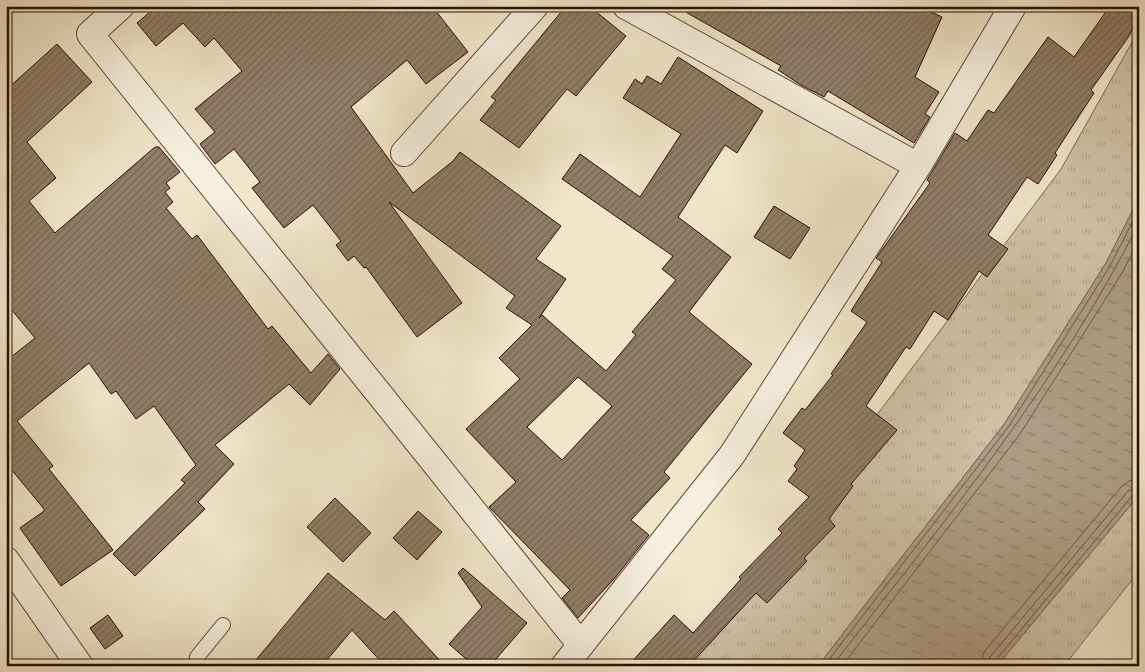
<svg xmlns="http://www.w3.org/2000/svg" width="1145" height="672" font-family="'Libre Caslon Text',serif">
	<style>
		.grass { fill: url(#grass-tufts); stroke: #7d6856 }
		.water { fill: url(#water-ripples); stroke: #796452 }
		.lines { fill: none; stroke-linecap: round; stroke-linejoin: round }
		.shore { stroke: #6c5644; stroke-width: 1 }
		.building { fill: url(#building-hatch); stroke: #2b0e03; fill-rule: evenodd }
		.lane-casing { stroke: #5c4435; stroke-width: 16 }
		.street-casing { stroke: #5c4435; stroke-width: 28 }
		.lane { stroke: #f5efdd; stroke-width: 14 }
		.street { stroke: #f5efdd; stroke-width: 26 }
	</style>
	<defs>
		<pattern id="grass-tufts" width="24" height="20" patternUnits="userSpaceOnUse" patternTransform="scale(1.25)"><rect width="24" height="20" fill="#cfc1a8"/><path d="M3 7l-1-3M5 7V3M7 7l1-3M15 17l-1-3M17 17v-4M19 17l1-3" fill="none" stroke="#b2a58f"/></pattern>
		<pattern id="water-ripples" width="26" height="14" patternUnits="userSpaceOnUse" patternTransform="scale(1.25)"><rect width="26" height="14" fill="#ad9d86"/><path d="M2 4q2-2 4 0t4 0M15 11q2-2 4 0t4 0" fill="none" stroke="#8d7e6b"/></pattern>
		<pattern id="building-hatch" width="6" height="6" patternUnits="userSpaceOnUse" patternTransform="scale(1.25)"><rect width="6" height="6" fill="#917e6a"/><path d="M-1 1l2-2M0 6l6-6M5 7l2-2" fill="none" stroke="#765"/></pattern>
	</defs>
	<rect width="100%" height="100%" fill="#f0e6ca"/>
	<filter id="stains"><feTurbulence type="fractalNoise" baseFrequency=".004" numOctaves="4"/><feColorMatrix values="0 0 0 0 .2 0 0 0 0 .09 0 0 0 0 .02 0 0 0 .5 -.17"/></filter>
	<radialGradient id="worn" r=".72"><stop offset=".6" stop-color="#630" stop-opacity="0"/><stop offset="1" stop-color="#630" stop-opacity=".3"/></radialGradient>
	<path class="grass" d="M1139 30V198L1106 263 1005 423 818 666H689L1061 169Z
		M1139 495V571L1064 666H997Z"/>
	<path class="water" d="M1139 198V495L997 666H818L1005 423 1106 263Z"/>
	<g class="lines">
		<path class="shore" d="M824 666 1009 426 1110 266 1139 209
			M832 666C942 524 1058 384 1139 223
			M842 666 1020 434 1122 273 1139 240
			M980 666 984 652 1122 486 1129 481 1139 479
			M987 666 990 657 1128 491 1139 487
			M994 666 995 661 1133 495 1139 493"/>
	</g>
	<path class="building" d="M157 6H432L468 52 426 84 407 60 351 107 413 193 453 161 460 152 561 226 536 259 566 279 539 318 542 315 606 371 636 335 632 332 676 280 662 269 673 256 562 179 580 154 640 197 681 134 623 98 635 79 642 84 647 76 661 84 678 57 763 111 737 153 725 145 678 217 731 257 689 312 752 364 664 472 670 478 631 520 649 535 614 579 578 618 562 598 570 590 489 507 516 482 466 429 520 379 499 358 532 325 506 308 515 296 389 202 462 303 417 337 366 267 364 268 354 256 348 261 336 245 341 241 313 205 284 228 252 188 260 182 234 149 215 164 200 144 215 132 195 109 242 71 214 38 205 47 183 23 156 46 137 23ZM578 377 612 406 562 460 527 427Z
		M566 6H589L626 36 576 96 567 89 519 148 480 120 496 100 491 97Z
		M675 6H918L942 17 915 77 939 92 925 114 930 117 914 143 828 91 824 97 801 85 778 70 781 66Z
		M1110 6H1139V16L1129 36 1091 90 1094 93 1055 153 1057 155 1038 184 1027 177 988 235 1008 249 987 277 979 271 948 320 934 311 910 349 906 347 866 406 897 430 851 484 853 486 829 519 835 526 804 558 807 561 767 603 756 593 689 666H628L674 615 693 633 741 579 739 577 782 533 778 529 809 497 788 481 797 469 794 466 805 450 783 433 802 408 805 410 833 375 831 374 867 322 851 311 882 262 876 258 930 183 927 180 955 133 967 141 988 110 994 113 1048 37 1074 57Z
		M57 44 92 82 27 142 56 178 29 201 55 233 155 147H159L180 172 166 183 170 188 165 192 173 202 166 208 192 239 197 235 268 329 272 326 311 373 328 354 340 369 310 405 289 384 215 445 234 464 198 502 205 509 135 576 113 554 185 483 181 480 196 465 154 406 136 419 116 391 111 394 89 363 17 421 53 466 49 469 113 550 61 586 20 528 44 511V509L6 463V361L35 338 6 303V90Z
		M774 206 810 228 790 259 754 237Z
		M335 498 371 533 343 562 307 527Z
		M418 511 442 532 417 560 393 538Z
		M463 568 527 623 490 666H474L449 644 482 607 458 573Z
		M328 573 385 620 394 611 445 666H385L352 630 322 666H251Z
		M108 615 123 636 105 649 90 628Z"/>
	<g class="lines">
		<defs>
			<path id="lane" d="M196 666 197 657 223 625"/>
			<path id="street" d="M121 6 90 34 581 645
				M626 6 918 166
				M404 153 535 6
				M6 560 80 666
				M564 666 732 455 918 166 1013 6"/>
		</defs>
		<use href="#lane" class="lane-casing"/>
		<use href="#street" class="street-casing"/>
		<use href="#lane" class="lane"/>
		<use href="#street" class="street"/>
	</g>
	<rect width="1145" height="672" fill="none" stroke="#f0e6ca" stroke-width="25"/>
	<rect x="8" y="8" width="1130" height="657" fill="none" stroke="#2b0e03" stroke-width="2.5"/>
	<rect x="12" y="12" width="1120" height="647" fill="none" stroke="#2b0e03"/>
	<rect width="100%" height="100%" filter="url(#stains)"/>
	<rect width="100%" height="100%" fill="url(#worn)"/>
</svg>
